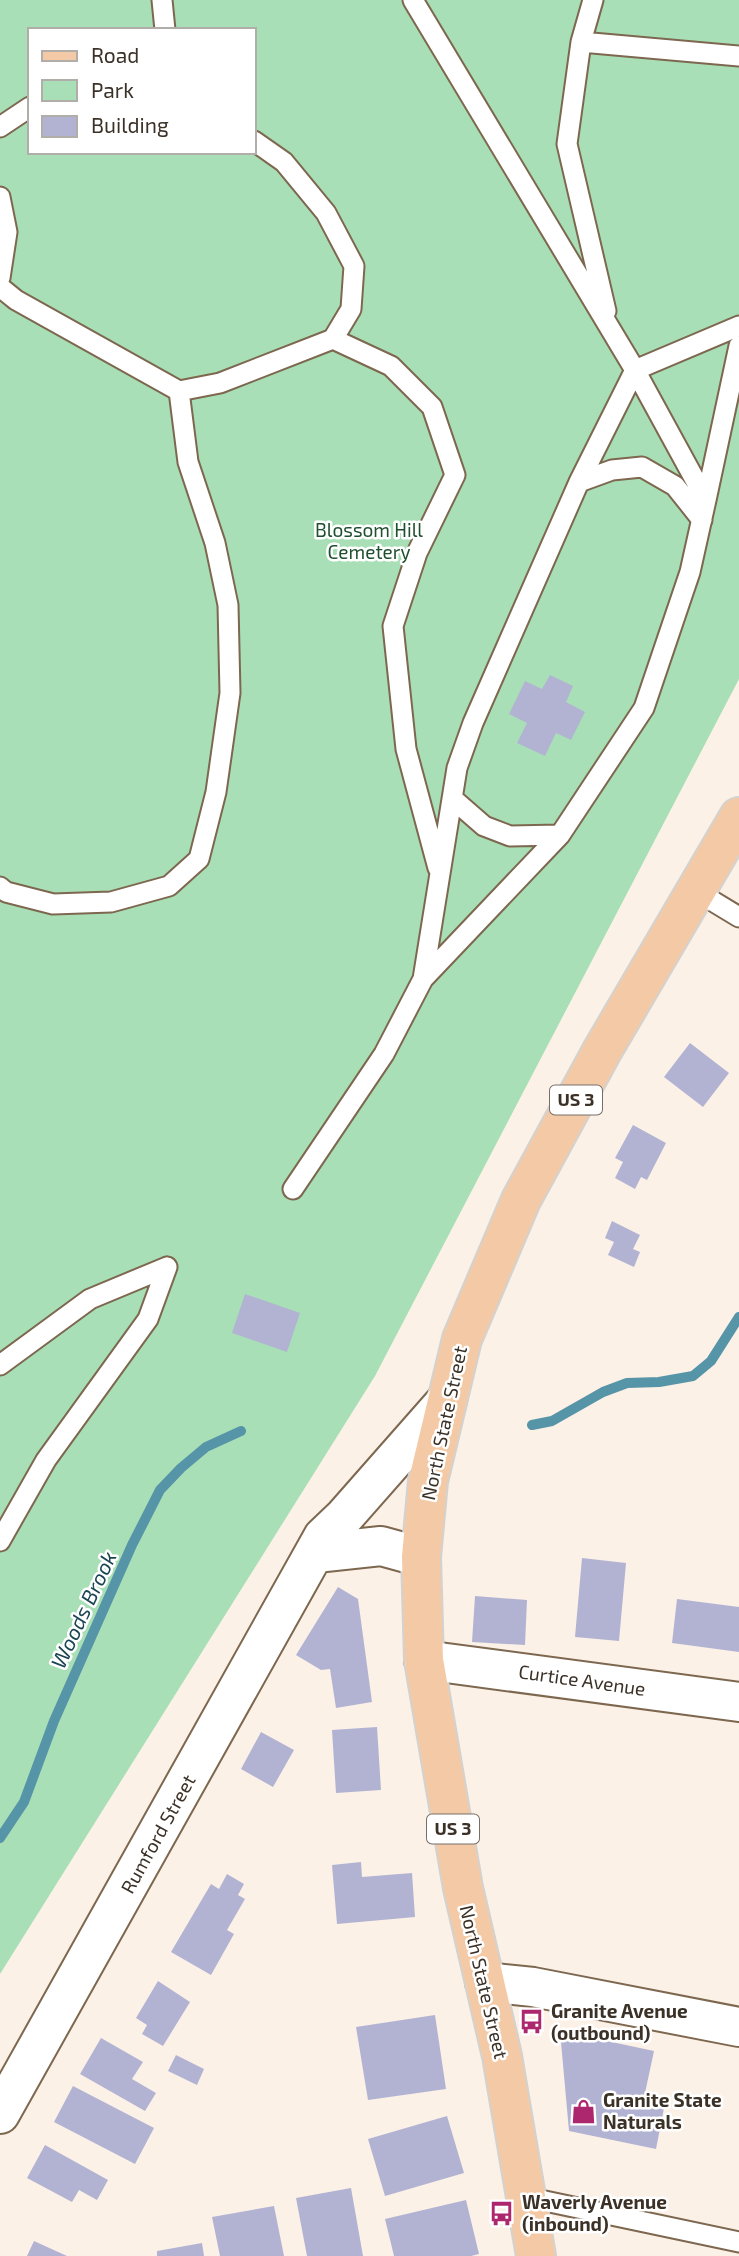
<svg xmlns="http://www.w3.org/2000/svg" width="739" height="2256" font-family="'Exo 2',sans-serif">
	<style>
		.green { fill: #a9dfb6; fill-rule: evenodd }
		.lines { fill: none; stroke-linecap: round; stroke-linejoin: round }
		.stream { stroke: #5694a8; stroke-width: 10 }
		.building { fill: #b2b3d3 }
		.service-casing { stroke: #7d674f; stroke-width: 23 }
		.minor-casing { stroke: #7d674f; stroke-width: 42 }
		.primary-casing { stroke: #d4d2cf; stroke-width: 42 }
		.service { stroke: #fff; stroke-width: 19 }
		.minor { stroke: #fff; stroke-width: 38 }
		.primary { stroke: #f4caa6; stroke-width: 38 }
		.labels { text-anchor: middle; stroke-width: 5; stroke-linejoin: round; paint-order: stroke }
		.shield { fill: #fff; stroke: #766f68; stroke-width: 2 }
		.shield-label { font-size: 18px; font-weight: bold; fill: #3b3127 }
		.park-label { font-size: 19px; fill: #1e4f2e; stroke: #fff }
		.street-label { font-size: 19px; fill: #3b3127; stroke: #fff }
		.poi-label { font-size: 19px; font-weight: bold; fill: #3b3127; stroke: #fff; text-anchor: start }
		.water-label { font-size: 21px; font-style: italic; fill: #1c4554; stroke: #fff }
	</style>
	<rect width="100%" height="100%" fill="#fbf1e7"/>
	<path class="green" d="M0 0H739V679L375 1376 0 1974ZM30 30H254V152H30Z"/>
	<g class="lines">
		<path class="stream" d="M532 1425 552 1421 603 1392 627 1383 659 1382 693 1376 711 1361 739 1317
			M0 1838 24 1802 54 1721 132 1545 160 1490 181 1468 206 1447 241 1431"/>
	</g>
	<path class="building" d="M550 675 573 686 566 702 585 712 571 740 556 733 545 756 517 743 527 723 509 714 525 681 542 689Z
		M690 1043 729 1073 703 1107 664 1077Z
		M633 1125 666 1143 647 1180 641 1177 635 1189 615 1178 623 1162 615 1158Z
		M612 1221 640 1235 633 1249 640 1252 634 1267 608 1255 614 1242 605 1238Z
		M245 1294 300 1313 287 1352 232 1333Z
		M582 1558 626 1563 619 1641 575 1637Z
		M338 1587 358 1599 372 1702 336 1708 330 1669 321 1670 296 1655Z
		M475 1596 527 1600 525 1645 472 1642Z
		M677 1599 739 1607V1652L672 1643Z
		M377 1727 381 1790 336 1793 332 1730Z
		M261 1732 294 1750 273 1787 241 1769Z
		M361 1862 362 1877 412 1873 415 1917 337 1924 332 1865Z
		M227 1874 244 1884 238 1895 245 1899 227 1930 234 1934 211 1975 171 1952 211 1884 219 1889Z
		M158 1981 190 2002 163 2046 142 2034 147 2025 136 2018Z
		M435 2015 446 2089 368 2100 356 2027Z
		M560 2031 654 2051 645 2093 666 2098 656 2149 569 2131Z
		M101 2038 143 2062 132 2079 156 2093 145 2111 80 2074Z
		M176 2055 204 2069 197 2085 168 2071Z
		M73 2086 154 2128 135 2164 54 2122Z
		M447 2116 464 2173 385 2196 368 2139Z
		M45 2145 108 2180 97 2200 79 2190 72 2202 27 2178Z
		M351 2188 363 2256H307L296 2198Z
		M466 2200 479 2254 471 2256H394L385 2219Z
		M274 2206 284 2256H220L212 2217Z
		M34 2241 67 2256H27Z
		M202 2243 204 2256H157V2251Z"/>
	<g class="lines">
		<defs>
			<path id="service" d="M162 0 165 30
				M413 0 635 370 579 482 473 723 457 768 423 979
				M581 42 593 0
				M0 127 30 107
				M254 141 284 162 326 213 354 266 351 309 333 339
				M0 197 7 232 0 278
				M0 287 16 300 179 391 220 383 333 339 391 366 432 407 455 475 417 553 393 626 406 749 438 868
				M606 311 567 144 581 42 739 56
				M579 482 612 470 642 467 675 486 702 520
				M706 500 739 346
				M453 799 484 826 510 836 560 835
				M0 887 6 892 53 904 111 902 169 886 199 859 216 792 230 693 228 605 215 543 188 462 179 391
				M696 891 739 917
				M293 1189 384 1054 423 979 560 835 644 708 690 572 706 500 635 370 739 326
				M0 1365 90 1299 167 1267
				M0 1541 46 1460 148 1319 167 1267
				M526 2197 739 2242"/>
			<path id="minor" d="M316 1553 381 1546 421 1557
				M424 1660 739 1702
				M485 1982 533 1987 739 2027
				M0 2114 323 1537 344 1517 447 1400"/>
			<path id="primary" d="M536 2256 502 2056 463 1888 424 1660 421 1557 428 1481 462 1339 521 1200 602 1051 739 817"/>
		</defs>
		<use href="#service" class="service-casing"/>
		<use href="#minor" class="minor-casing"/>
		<use href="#primary" class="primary-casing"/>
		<use href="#service" class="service"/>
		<use href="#minor" class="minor"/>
		<use href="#primary" class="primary"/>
	</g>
	<defs>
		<symbol id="bus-bare" viewBox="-9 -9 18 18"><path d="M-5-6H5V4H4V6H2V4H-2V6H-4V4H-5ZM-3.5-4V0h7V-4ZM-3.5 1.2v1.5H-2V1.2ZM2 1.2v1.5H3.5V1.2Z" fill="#ad276e" stroke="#fff" stroke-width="2.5" paint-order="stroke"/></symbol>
		<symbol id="shop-bare" viewBox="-9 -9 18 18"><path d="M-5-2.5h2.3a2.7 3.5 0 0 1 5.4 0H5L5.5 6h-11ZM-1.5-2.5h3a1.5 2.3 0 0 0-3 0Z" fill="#ad276e" stroke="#fff" stroke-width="2.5" paint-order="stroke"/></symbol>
	</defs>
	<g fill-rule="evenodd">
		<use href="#bus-bare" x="514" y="2004" width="35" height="35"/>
		<use href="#shop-bare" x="566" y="2094" width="35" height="35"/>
		<use href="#bus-bare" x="484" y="2196" width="35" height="35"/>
	</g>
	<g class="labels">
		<g class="shield">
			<rect x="550" y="1085.5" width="52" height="29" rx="5"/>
			<rect x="427" y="1814.5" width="52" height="29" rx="5"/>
		</g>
		<g class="shield-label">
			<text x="576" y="1106">US 3</text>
			<text x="453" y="1835">US 3</text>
		</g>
		<g class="park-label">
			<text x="369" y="537">Blossom Hill<tspan x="369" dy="22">Cemetery</tspan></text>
		</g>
		<g class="street-label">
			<text transform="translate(444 1423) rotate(-78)" y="7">North State Street</text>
			<text transform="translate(582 1680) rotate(8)" y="7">Curtice Avenue</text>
			<text transform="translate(158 1834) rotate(-61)" y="7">Rumford Street</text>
			<text transform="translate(484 1982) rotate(77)" y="7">North State Street</text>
		</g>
		<g class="poi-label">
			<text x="551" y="2018">Granite Avenue<tspan x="551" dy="22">(outbound)</tspan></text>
			<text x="603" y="2107">Granite State<tspan x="603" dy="22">Naturals</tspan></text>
			<text x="522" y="2209">Waverly Avenue<tspan x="522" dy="22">(inbound)</tspan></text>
		</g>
		<g class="water-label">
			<text transform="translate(84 1610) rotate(-65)" y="7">Woods Brook</text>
		</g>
	</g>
	<rect x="28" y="28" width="228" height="126" fill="#ffffff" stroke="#b1ada9" stroke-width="2"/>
	<rect x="42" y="51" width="35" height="10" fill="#f4caa6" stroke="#b1ada9" stroke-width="2"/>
	<text x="91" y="63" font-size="21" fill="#3b3127">Road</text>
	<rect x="42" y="80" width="35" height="21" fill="#a9dfb6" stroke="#b1ada9" stroke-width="2"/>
	<text x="91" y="98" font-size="21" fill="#3b3127">Park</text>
	<rect x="42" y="116" width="35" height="21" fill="#b2b3d3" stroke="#b1ada9" stroke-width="2"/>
	<text x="91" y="133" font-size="21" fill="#3b3127">Building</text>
</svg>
